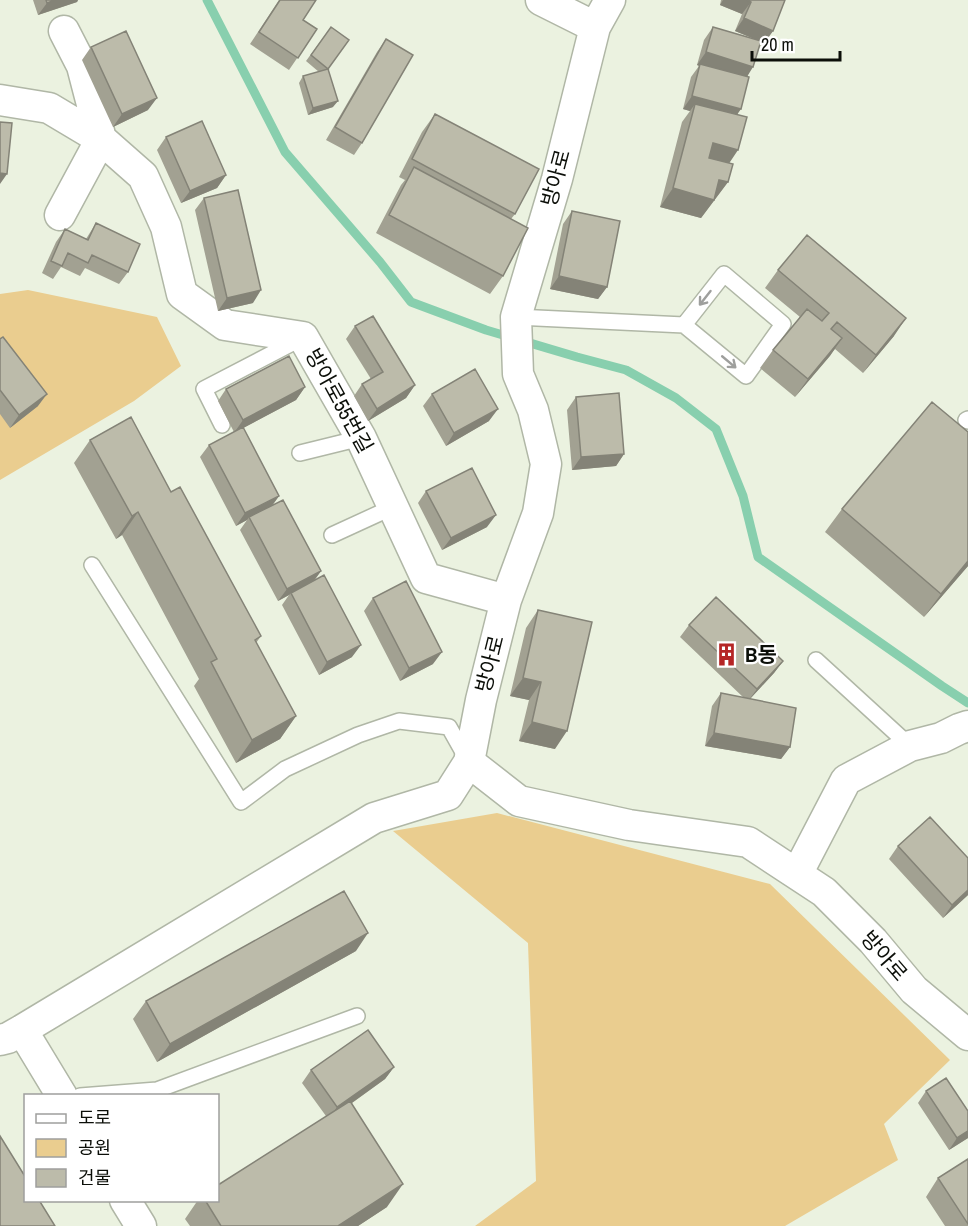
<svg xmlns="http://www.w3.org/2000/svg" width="968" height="1226" font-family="'Archivo Narrow','Noto Sans KR',sans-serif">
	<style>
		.green { fill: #eacd8f }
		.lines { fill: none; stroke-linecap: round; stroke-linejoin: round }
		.stream { stroke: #88cfae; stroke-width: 9 }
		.lane-casing { stroke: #b0b7a6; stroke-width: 18 }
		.street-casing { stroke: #b0b7a6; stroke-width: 33 }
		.lane { stroke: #fff; stroke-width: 15 }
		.street { stroke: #fff; stroke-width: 30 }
		.wall { fill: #a2a192 }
		.shaded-wall { fill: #848377 }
		.building { fill: #bcbbaa; stroke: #848377; stroke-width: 1.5 }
		.oneway { stroke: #9e9f9d }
		.labels { text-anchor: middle; stroke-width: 4.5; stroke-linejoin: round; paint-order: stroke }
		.street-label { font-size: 21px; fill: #0c0f09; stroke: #fff }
		.poi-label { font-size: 21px; font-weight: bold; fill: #0c0f09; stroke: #fff; text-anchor: start }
	</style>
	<rect width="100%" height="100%" fill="#ebf2e0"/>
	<path class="green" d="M28 290 157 317 181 366 134 401 0 480V294Z
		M497 813 770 884 950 1060 884 1124 898 1160 785 1226H475L536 1181 528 943 393 831Z"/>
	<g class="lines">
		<path class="stream" d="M207 0 285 152 380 262 411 302 486 330 577 357 626 370 676 398 716 429 743 496 758 557 942 686 968 703"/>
		<defs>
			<path id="lane" d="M516 317 684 325 746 376 783 324 724 274 684 325
				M968 419 966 420 968 421
				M222 425 204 389 298 340
				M300 453 361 438
				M332 535 393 507
				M92 565 241 802 285 769 358 735 399 721 449 727 467 759
				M816 660 910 746
				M80 1096 157 1090 357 1016"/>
			<path id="street" d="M541 0 595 27
				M610 0 595 27 557 179 516 317 518 374 533 410 546 464 538 513 506 600 481 700 469 762 519 801 629 825 748 842 824 892 873 941 914 990 968 1035
				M64 31 82 66 101 139 143 176 166 227 182 294 225 325 303 337 361 438 426 578 506 600
				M0 100 49 108 101 139 60 215
				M797 874 846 780 910 746 941 738 959 729 968 726
				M22 1030 62 1096
				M0 1040 8 1038 22 1030 374 818 448 795 469 762
				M125 1200 141 1226"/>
		</defs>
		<use href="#lane" class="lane-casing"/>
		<use href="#street" class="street-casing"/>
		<use href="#lane" class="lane"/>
		<use href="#street" class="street"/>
	</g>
	<path class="wall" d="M33 0H78L77 2 38 15Z
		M279 0 303 20 317 29 289 70 250 44Z
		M721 0H785L773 31 764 43 761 42 747 77 737 115 729 163 728 182 701 218 660 207 682 122 690 111 683 109 691 77 699 66 697 65 704 40 713 27 757 40 735 31 742 14 720 5Z
		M331 27 328 69 333 107 308 115 299 83 303 76 319 72 306 61Z
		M386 39 362 143 354 155 326 140 377 52Z
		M91 47 148 110 113 127 82 60Z
		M435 114 515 214 511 219 503 276 490 294 376 233 401 185 405 180 399 177 422 132Z
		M166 137 226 175 217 188 181 203 157 150Z
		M204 198 253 303 218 311 195 210Z
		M572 211 607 287 598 299 550 289 563 224Z
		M96 223 128 272 119 284 85 268 80 276 61 267 53 279 42 273 56 242 65 229 86 239Z
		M778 270 894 336 863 373 835 349 795 397 760 368 773 350 800 317 765 288Z
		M355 326 415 385 406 398 368 421 354 396 362 384 371 379 346 339Z
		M0 339 38 406 10 428 0 414Z
		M305 387 296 400 243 428 279 496 272 506 321 571 314 581 352 657 319 675 282 605 289 595 278 601 240 530 247 520 236 526 200 457 209 445 234 432 218 401 226 389Z
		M432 394 489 421 446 446 423 406Z
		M576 397 624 454 616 466 572 470 567 410Z
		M968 432V566L924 617 825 532 842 509Z
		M90 440 171 492 261 636 256 643 296 716 280 739 236 763 194 686 199 679 122 535 116 539 74 463Z
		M426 491 487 527 442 550 418 503Z
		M373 598 433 664 400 681 364 611Z
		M538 610 555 749 519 741 529 700 510 696 526 628Z
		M689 625 783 661 774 673 750 699 790 747 781 759 705 746 712 706 721 693 744 698 680 637Z
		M898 846 968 895 943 918 889 859Z
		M356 951 157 1062 133 1019 146 1001Z
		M394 1067 385 1079 352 1103 387 1207 358 1226H190L185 1219 198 1200H218L326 1116 302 1083 311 1070Z
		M926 1091 968 1138 949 1150 918 1103Z
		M968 1159V1226H945L926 1197 938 1178Z"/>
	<path class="shaded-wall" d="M55 0H78L77 2 38 15 47 3Z
		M723 0H747L751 2 742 14 720 5Z
		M744 18 773 31 764 43 735 31Z
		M706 52 753 67 745 80 697 65Z
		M692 96 741 109 732 122 695 104 690 111 683 109Z
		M157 98 148 110 113 127 122 114Z
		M338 101 333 107 308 115 313 108Z
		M713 143 738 150 726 168 701 161Z
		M0 173 7 174 0 184Z
		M226 175 217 188 181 203 190 191Z
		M719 180 728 182 701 218 660 207 673 188Z
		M559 276 607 287 598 299 550 289Z
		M261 290 253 303 218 311 227 298Z
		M906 318 894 336 863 373 876 355Z
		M842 338 830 356 795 397 808 379Z
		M415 385 406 398 368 421 377 409Z
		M305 387 296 400 234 433 243 420Z
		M47 394 38 406 10 428 19 415Z
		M498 409 489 421 446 446 454 433Z
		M624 454 616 466 572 470 581 457Z
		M279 496 270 508 249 517 247 520 236 526 245 513Z
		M138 512 122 535 116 539 132 516Z
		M496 515 487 527 442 550 451 538Z
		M968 561V566L924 617 941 594Z
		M321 571 312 583 291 593 289 595 278 601 287 589Z
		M361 645 352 657 319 675 327 662Z
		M442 652 433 664 400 681 409 668Z
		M783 661 774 673 748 701 757 689Z
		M523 678 541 682 529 700 510 696Z
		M296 716 280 739 236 763 252 740Z
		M532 722 567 731 555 749 519 741Z
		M714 733 790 747 781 759 705 746Z
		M968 890V895L943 918 952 905Z
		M368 933 356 951 157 1062 170 1044Z
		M394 1067 385 1079 328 1120 337 1107Z
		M968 1131V1138L949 1150 957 1138Z
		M403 1184 387 1207 358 1226H338Z"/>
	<path class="building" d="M46 0H55L47 3Z
		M280 0H316L303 20 317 29 298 58 259 32Z
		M747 0H785L773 31 744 18 751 2Z
		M331 27 349 40 328 69 338 101 313 108 303 76 328 69 311 55Z
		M713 27 761 41 753 67 706 52Z
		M126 31 157 98 122 114 91 47Z
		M386 39 413 55 362 143 335 127Z
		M700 64 749 77 741 109 692 96Z
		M695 104 747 117 738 150 713 143 709 158 733 164 728 182 719 180 714 200 673 188Z
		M435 114 539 169 515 214 412 159Z
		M202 121 226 175 190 191 166 137Z
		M0 122 12 123 7 174 0 173Z
		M414 167 528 228 503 276 389 215Z
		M238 190 261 290 227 298 204 198Z
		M572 211 620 221 607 287 559 276Z
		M96 223 140 244 128 272 92 255 88 263 68 253 62 266 51 261 65 229 88 240Z
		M807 235 906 318 876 355 837 322 831 329 842 338 808 379 773 350 807 309 822 321 829 313 778 270Z
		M373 316 415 385 377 409 362 384 383 372 355 326Z
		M3 337 47 394 19 415 0 390V339Z
		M289 356 305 387 243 420 226 389Z
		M475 369 498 409 454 433 432 394Z
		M619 393 624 454 581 457 576 397Z
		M932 402 968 432V561L941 594 842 509Z
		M131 417 171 492 180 487 261 636 255 640 296 716 252 740 211 662 217 659 138 512 132 516 90 440Z
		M243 427 279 496 245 513 209 445Z
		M472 468 496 515 451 538 426 491Z
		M283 500 321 571 287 589 249 517Z
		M324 575 361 645 327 662 291 593Z
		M406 581 442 652 409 668 373 598Z
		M716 597 783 661 757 689 689 625Z
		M538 610 592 622 567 731 532 722 541 682 523 678Z
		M721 693 796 708 790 747 714 733Z
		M930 817 968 858V890L952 905 898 846Z
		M344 891 368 933 170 1044 146 1001Z
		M368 1030 394 1067 337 1107 311 1070Z
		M946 1078 968 1111V1131L957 1138 926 1091Z
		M350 1101 403 1184 338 1226H221L205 1200H218V1185Z
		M0 1136 26 1178V1200H39L55 1226H0Z
		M968 1159V1224L938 1178Z"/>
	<defs><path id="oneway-shaft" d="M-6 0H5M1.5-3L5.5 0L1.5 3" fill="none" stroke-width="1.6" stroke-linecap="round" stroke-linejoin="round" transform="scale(1.5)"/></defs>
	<g class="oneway">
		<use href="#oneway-shaft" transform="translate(705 298) rotate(128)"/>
		<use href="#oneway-shaft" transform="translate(729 362) rotate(40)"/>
	</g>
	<defs>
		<symbol id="building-bare" viewBox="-9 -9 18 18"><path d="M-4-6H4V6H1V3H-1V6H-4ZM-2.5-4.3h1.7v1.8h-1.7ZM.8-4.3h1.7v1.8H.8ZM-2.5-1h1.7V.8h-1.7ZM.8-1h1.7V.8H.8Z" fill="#b52525" stroke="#fff" stroke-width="2.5" paint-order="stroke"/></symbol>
	</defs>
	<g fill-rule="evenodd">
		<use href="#building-bare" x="710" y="638" width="33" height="33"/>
	</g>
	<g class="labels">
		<g class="street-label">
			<text transform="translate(556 178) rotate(-75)" y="7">방아로</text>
			<text transform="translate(339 401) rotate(61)" y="7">방아로55번길</text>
			<text transform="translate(490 664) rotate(-76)" y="7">방아로</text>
			<text transform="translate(884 956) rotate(49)" y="7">방아로</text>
		</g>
		<g class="poi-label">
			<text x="745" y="662">B동</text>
		</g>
	</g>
	<rect x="24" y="1094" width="195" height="108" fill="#ffffff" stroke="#9e9f9d" stroke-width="1.5"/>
	<rect x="36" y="1114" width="30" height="9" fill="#ffffff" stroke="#9e9f9d" stroke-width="1.5"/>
	<text x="78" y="1124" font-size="18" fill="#0c0f09">도로</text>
	<rect x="36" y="1139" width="30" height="18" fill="#eacd8f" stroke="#9e9f9d" stroke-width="1.5"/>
	<text x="78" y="1154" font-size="18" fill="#0c0f09">공원</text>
	<rect x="36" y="1169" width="30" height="18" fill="#bcbbaa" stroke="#9e9f9d" stroke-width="1.5"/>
	<text x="78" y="1184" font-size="18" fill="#0c0f09">건물</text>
	<path d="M752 51v9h88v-9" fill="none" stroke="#0c0f09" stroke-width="3"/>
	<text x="761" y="51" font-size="18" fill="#0c0f09" stroke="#ffffff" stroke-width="4.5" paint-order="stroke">20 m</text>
</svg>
